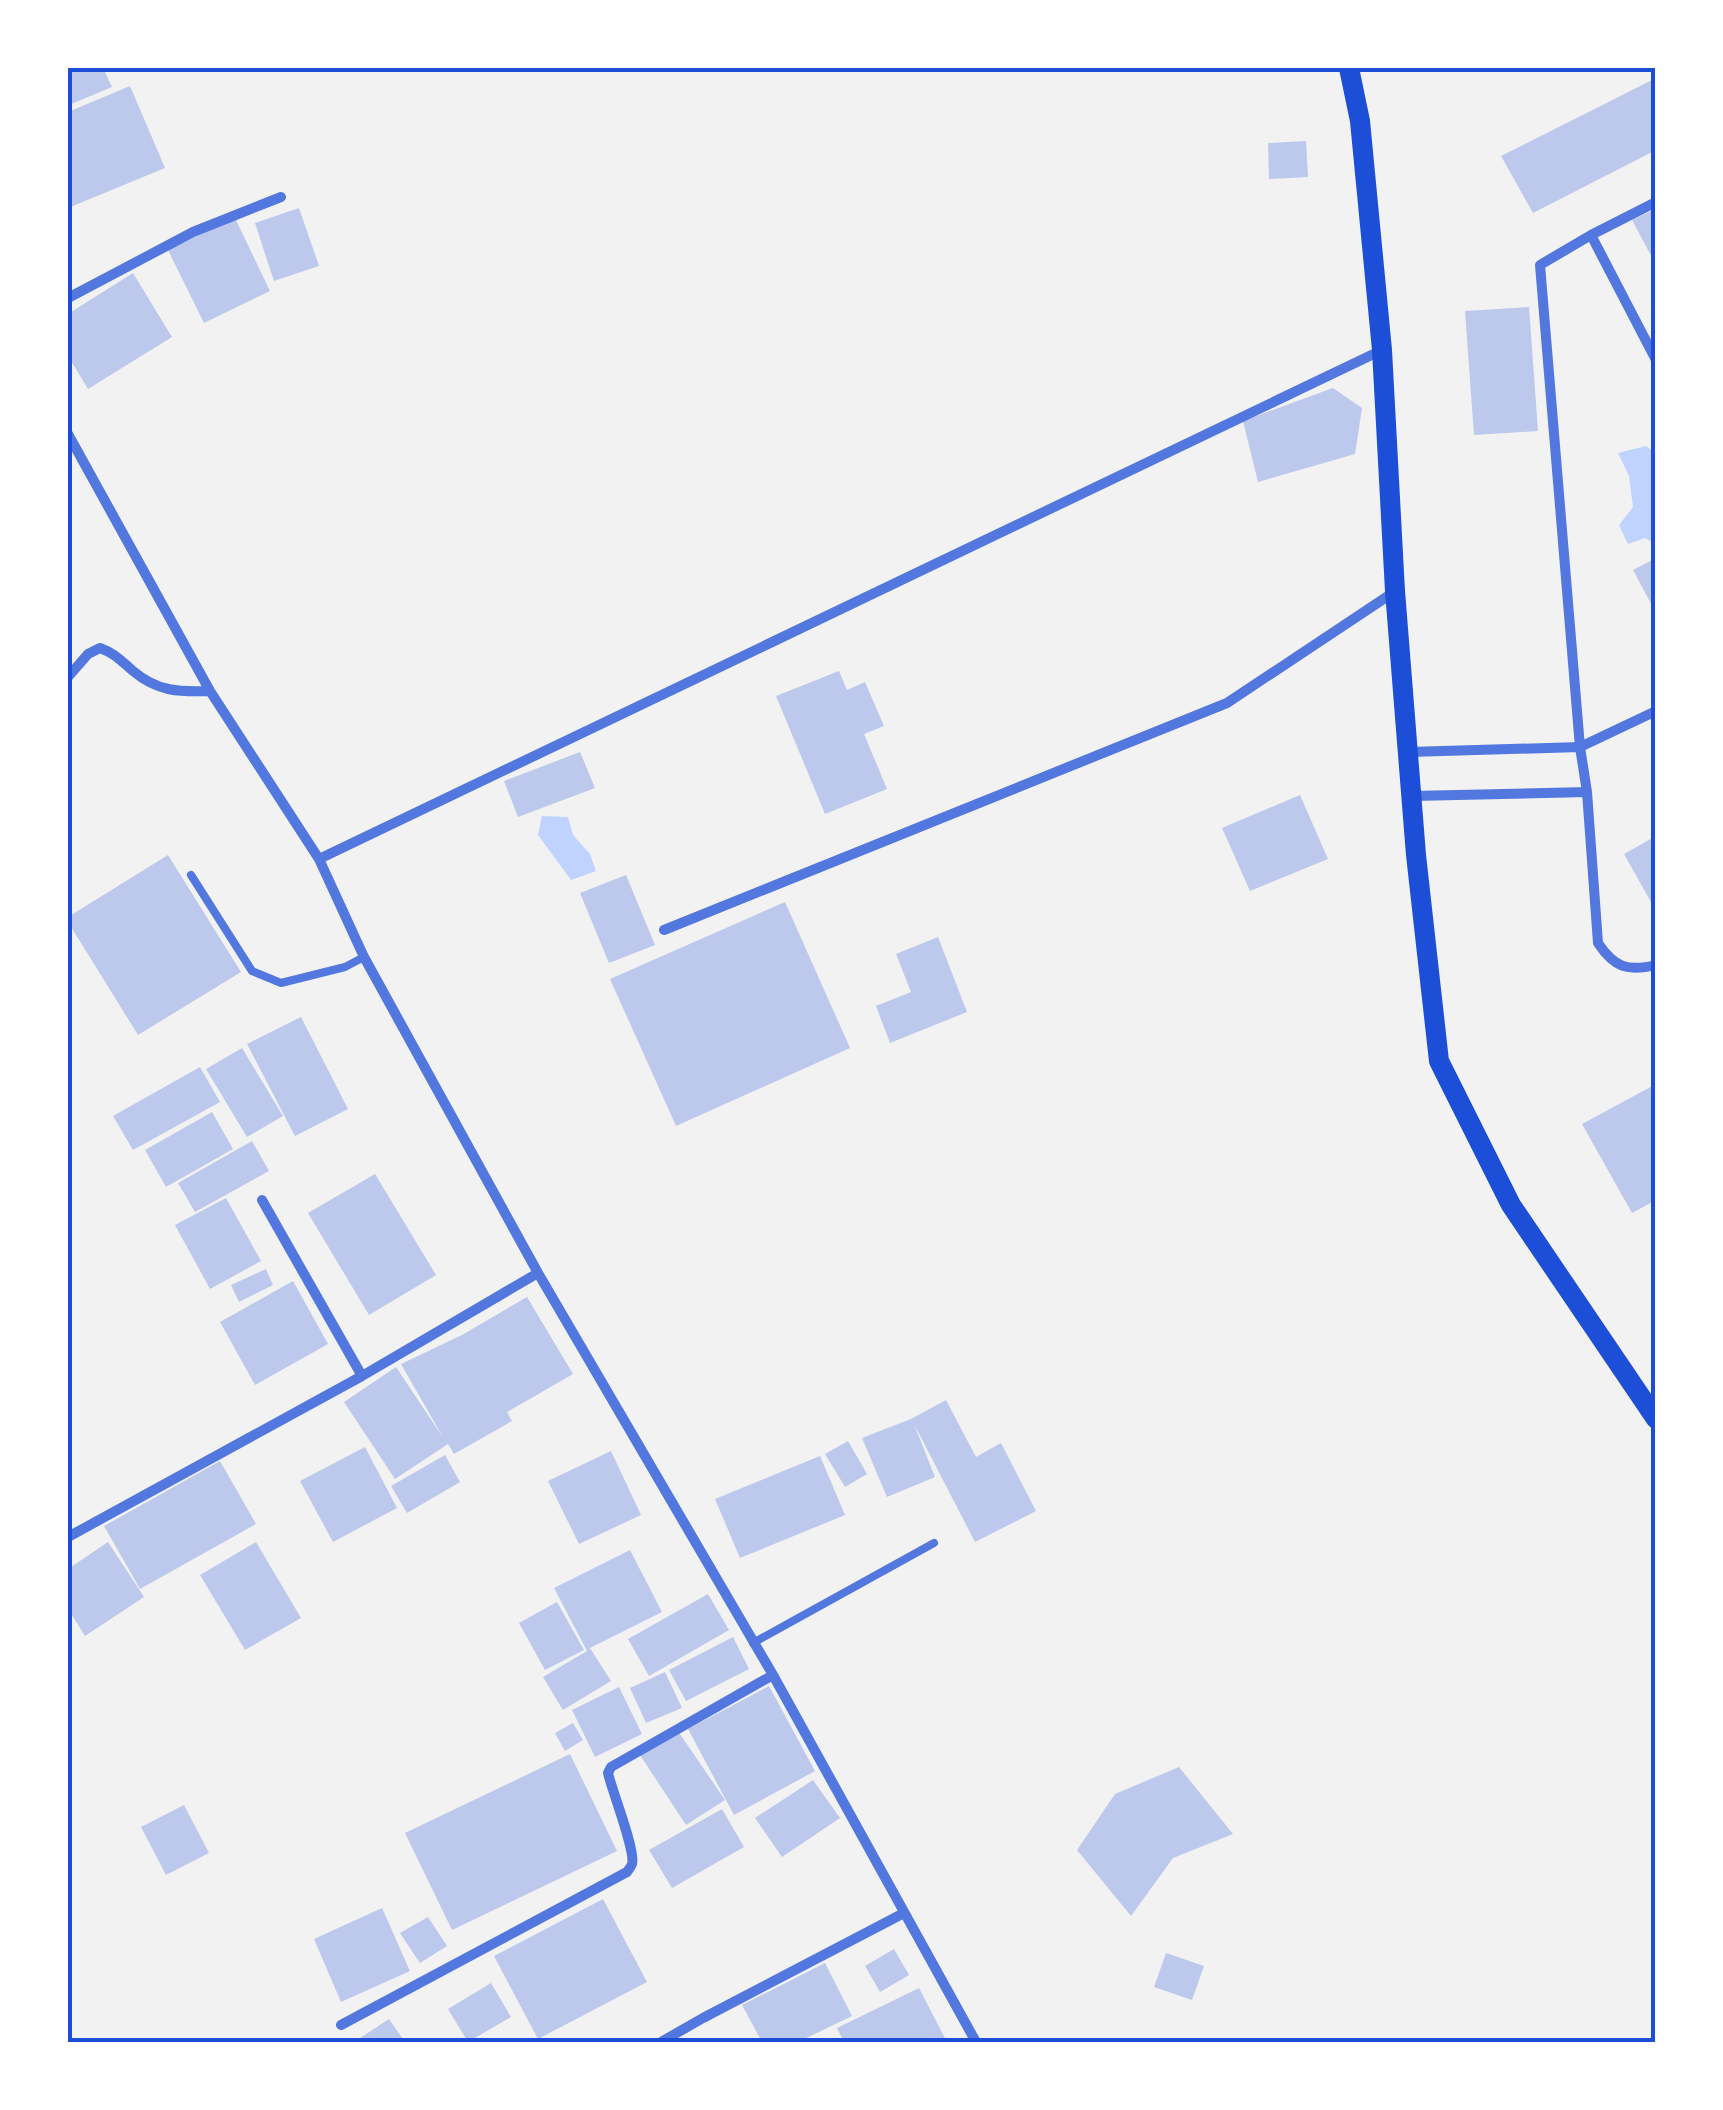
<svg xmlns="http://www.w3.org/2000/svg" width="1723" height="2110" font-family="'Alegreya Sans',sans-serif">
	<style>
		.water { fill: #bfd3fe }
		.building { fill: #bdc9ec }
		.lines { fill: none; stroke-linecap: round; stroke-linejoin: round }
		.service { stroke: #5277de; stroke-width: 8 }
		.minor { stroke: #5277de; stroke-width: 10 }
		.secondary { stroke: #1d4ed8; stroke-width: 20 }
		.neatline { fill: none; stroke: #1d4ed8; stroke-width: 4 }
	</style>
	<rect width="100%" height="100%" fill="#f2f2f2"/>
	<path class="water" d="M1646 446 1655 453V544L1645 538 1628 544 1619 525 1633 507 1629 476 1618 453Z
		M542 816 568 817 573 835 590 854 596 871 571 880 538 835Z"/>
	<path class="building" d="M68 68H103L112 87 69 105Z
		M1656 78V150L1533 213 1501 156Z
		M130 86 165 168 68 208V112Z
		M1306 141 1308 177 1269 179 1268 143Z
		M299 208 319 266 274 281 255 223Z
		M1656 209V265L1632 220Z
		M235 218 270 291 204 323 168 250Z
		M133 273 172 337 88 389 68 356V314Z
		M1529 307 1538 431 1474 435 1465 311Z
		M1333 388 1362 408 1355 454 1258 482 1243 421Z
		M1656 558V613L1633 570Z
		M839 671 847 690 865 682 884 726 864 734 887 789 825 814 776 696Z
		M580 752 595 788 518 817 504 781Z
		M1300 795 1328 859 1250 891 1222 828Z
		M1656 836V911L1624 854Z
		M168 855 241 972 138 1035 68 922V917Z
		M626 875 655 945 609 963 580 893Z
		M785 902 850 1048 676 1126 610 979Z
		M938 937 967 1012 890 1043 876 1006 911 992 896 954Z
		M301 1017 348 1109 295 1136 247 1044Z
		M242 1048 283 1116 247 1137 206 1069Z
		M200 1067 220 1102 133 1150 113 1116Z
		M1656 1084V1200L1632 1213 1582 1124Z
		M212 1112 233 1149 166 1187 145 1150Z
		M252 1141 269 1171 195 1212 178 1183Z
		M375 1174 436 1275 369 1315 308 1213Z
		M226 1198 261 1261 210 1289 175 1225Z
		M266 1269 273 1285 239 1302 231 1285Z
		M293 1281 328 1344 255 1385 220 1322Z
		M527 1297 573 1374 507 1412 512 1421 454 1454 448 1444 395 1479 344 1402 396 1367 444 1439 401 1364 462 1335Z
		M946 1400 976 1457 1001 1443 1036 1511 975 1542 914 1424 935 1477 887 1497 862 1438 911 1419Z
		M848 1441 867 1474 845 1487 825 1454Z
		M365 1447 397 1508 333 1542 300 1481Z
		M611 1451 641 1515 579 1544 548 1481Z
		M445 1455 460 1482 407 1513 391 1486Z
		M820 1456 845 1515 740 1558 715 1499Z
		M220 1461 256 1524 140 1589 104 1526Z
		M108 1542 144 1597 85 1636 68 1609V1569Z
		M256 1542 301 1618 245 1650 200 1575Z
		M630 1550 662 1612 590 1648 611 1681 563 1710 543 1677 587 1651 554 1588Z
		M708 1594 729 1630 649 1676 628 1639Z
		M557 1602 584 1650 545 1670 519 1623Z
		M733 1637 749 1669 686 1701 669 1670Z
		M665 1672 682 1708 646 1723 630 1688Z
		M769 1686 815 1771 734 1815 688 1729Z
		M619 1687 642 1734 595 1757 572 1710Z
		M573 1723 583 1740 565 1751 555 1733Z
		M678 1731 725 1800 686 1825 640 1755Z
		M570 1754 617 1851 452 1930 405 1833Z
		M1179 1767 1233 1834 1173 1858 1131 1916 1077 1850 1115 1794Z
		M813 1780 840 1818 782 1857 755 1818Z
		M184 1805 209 1853 166 1875 141 1827Z
		M722 1809 744 1847 672 1888 649 1850Z
		M603 1899 647 1982 538 2039 494 1956Z
		M382 1908 410 1971 341 2002 314 1939Z
		M428 1917 447 1946 420 1963 400 1933Z
		M894 1949 909 1975 880 1992 865 1966Z
		M1166 1953 1204 1966 1192 2000 1154 1987Z
		M825 1963 852 2016 798 2042H762L742 2005Z
		M491 1983 511 2017 468 2042 448 2009Z
		M919 1988 947 2042H844L837 2028Z
		M389 2019 405 2042H354Z"/>
	<g class="lines">
		<path class="service" d="M191 875 252 971 281 983 345 967 364 957
			M753 1643 934 1543"/>
		<path class="minor" d="M1656 202 1591 235 1656 360
			M1591 235 1540 265 1580 747 1587 792 1598 943C1614 967 1627 972 1656 965
			M68 298 193 232 281 197
			M68 434 210 691 319 859 364 957 538 1273 773 1675 976 2042
			M68 677 88 654 100 648C116 654 120 660 133 671 158 692 179 692 210 691
			M1409 752 1580 747 1656 711
			M1412 796 1587 792
			M319 859 1382 350
			M664 930 1227 703 1394 592
			M262 1200 362 1376
			M68 1537 362 1376 538 1273
			M341 2025 627 1872C629 1869 631 1867 632 1864 636 1851 612 1791 608 1773L611 1767 773 1675
			M661 2042 703 2018 904 1913"/>
		<path class="secondary" d="M1349 68 1360 121 1382 350 1395 591 1416 855 1439 1061 1511 1205 1656 1419"/>
	</g>
	<rect width="1723" height="2110" fill="none" stroke="#ffffff" stroke-width="140"/>
	<rect x="70" y="70" width="1583" height="1970" class="neatline"/>
</svg>
